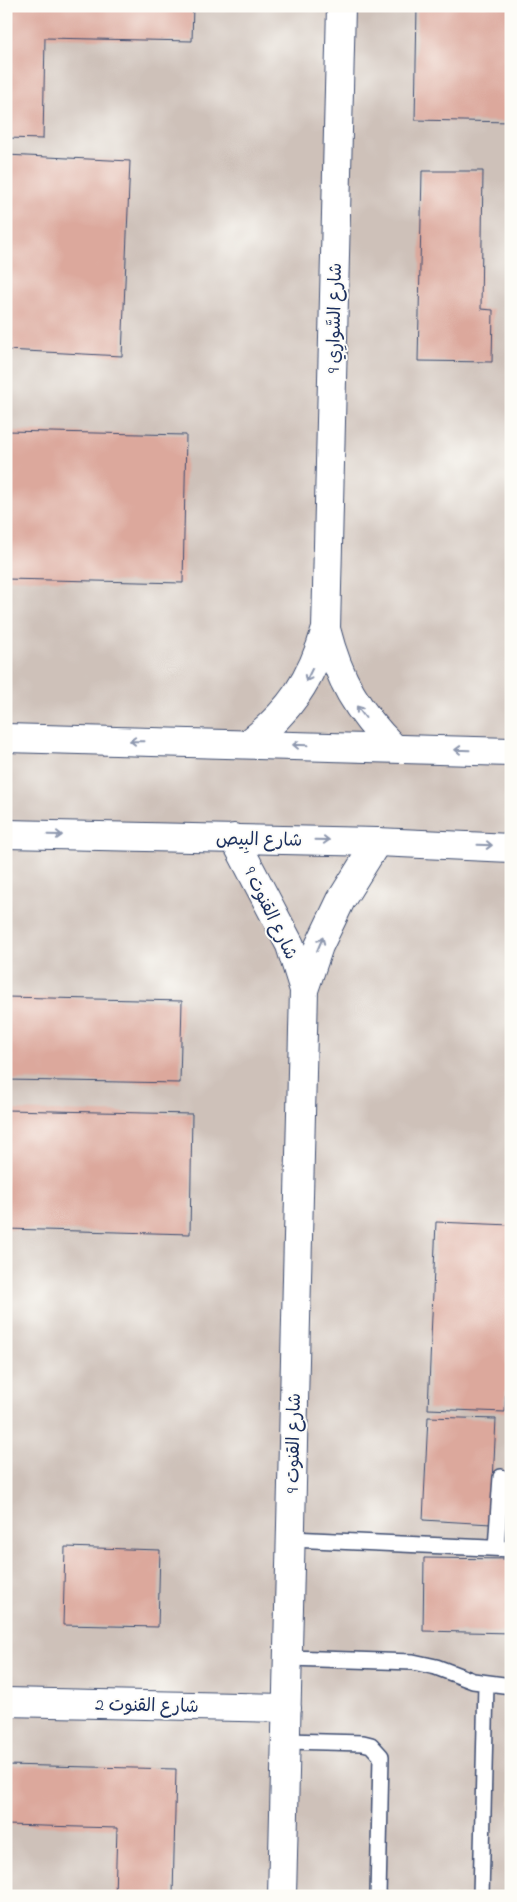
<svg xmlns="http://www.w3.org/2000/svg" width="517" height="1902" font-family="'Indie Flower','Playpen Sans Arabic',sans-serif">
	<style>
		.industrial { fill: #cec1b9 }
		.building { fill: #dca89c }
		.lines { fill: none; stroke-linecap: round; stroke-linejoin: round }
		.service-casing { stroke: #3c4b6f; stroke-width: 18 }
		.minor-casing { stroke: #3c4b6f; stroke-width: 30 }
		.tertiary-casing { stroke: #3c4b6f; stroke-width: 30 }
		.service { stroke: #fff; stroke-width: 15 }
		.minor { stroke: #fff; stroke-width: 28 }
		.tertiary { stroke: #fff; stroke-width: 28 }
		.oneway { stroke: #8d97ae }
		.labels { text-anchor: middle; stroke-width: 4; stroke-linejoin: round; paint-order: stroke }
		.street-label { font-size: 18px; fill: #1b2f5e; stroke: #fdfcf7 }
	</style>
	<rect width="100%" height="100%" fill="#fdfcf7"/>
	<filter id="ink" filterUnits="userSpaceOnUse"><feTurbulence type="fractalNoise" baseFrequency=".02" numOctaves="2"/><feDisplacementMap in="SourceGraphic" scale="10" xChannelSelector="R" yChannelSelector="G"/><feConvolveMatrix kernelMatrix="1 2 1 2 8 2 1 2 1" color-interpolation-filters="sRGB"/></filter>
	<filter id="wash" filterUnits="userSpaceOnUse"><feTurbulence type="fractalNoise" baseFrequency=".0096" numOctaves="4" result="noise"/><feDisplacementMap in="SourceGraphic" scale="20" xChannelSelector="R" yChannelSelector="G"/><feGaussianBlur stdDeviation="1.12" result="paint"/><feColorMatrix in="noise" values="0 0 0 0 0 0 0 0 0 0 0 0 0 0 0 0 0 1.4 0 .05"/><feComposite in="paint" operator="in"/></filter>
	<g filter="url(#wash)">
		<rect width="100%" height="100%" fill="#f4e8d1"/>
		<path class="industrial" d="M6 6H511V1896H6Z"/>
		<g id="blocks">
			<path class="building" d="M6 6H193L192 41 45 38 43 139 6 138Z
				M417 6H511V122L415 120Z
				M6 155 130 161 122 356 6 350Z
				M422 171H483L481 309 493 310 492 362 418 361Z
				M6 431 186 435 183 583 6 579Z
				M6 997 182 1001 180 1083 6 1080Z
				M6 1110 192 1114 190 1234 6 1229Z
				M436 1222 511 1225 505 1412 428 1409Z
				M428 1417 496 1419 491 1524 423 1520Z
				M65 1547 160 1550 158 1627 63 1625Z
				M424 1558 511 1559V1633L423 1631Z
				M6 1765 176 1769 173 1896H115L117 1828 6 1825Z"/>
		</g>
	</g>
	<g filter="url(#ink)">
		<use href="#blocks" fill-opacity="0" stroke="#3c4b6f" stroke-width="1"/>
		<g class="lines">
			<defs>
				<path id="service" d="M291 1539 511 1549
					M496 1548 501 1477
					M289 1658 413 1662 436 1667 473 1681 511 1686
					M287 1741 363 1743 371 1745 381 1756 378 1896
					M481 1896 486 1684"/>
				<path id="minor" d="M326 629C339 680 357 711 394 748
					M248 744C290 711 311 681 326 629L341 6
					M234 838 290 945 304 990
					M6 1702 287 1708
					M282 1896 304 990 319 946 341 900 377 842"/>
				<path id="tertiary" d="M6 738 511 752
					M6 834 377 842 511 848"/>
			</defs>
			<use href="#service" class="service-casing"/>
			<use href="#minor" class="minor-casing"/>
			<use href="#tertiary" class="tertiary-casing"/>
			<use href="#service" class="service"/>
			<use href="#minor" class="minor"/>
			<use href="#tertiary" class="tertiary"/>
		</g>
		<defs><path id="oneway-shaft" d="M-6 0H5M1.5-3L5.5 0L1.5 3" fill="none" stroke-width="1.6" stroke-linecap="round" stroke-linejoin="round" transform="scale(1.25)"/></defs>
		<g class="oneway">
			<use href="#oneway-shaft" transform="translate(309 675) rotate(116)"/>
			<use href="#oneway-shaft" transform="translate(361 712) rotate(-127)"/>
			<use href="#oneway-shaft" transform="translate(137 741) rotate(-179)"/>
			<use href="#oneway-shaft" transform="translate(300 745) rotate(-178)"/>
			<use href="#oneway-shaft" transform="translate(462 750) rotate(-178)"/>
			<use href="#oneway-shaft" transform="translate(55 835) rotate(1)"/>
			<use href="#oneway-shaft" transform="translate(322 840) rotate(1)"/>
			<use href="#oneway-shaft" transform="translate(485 845) rotate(2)"/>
			<use href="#oneway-shaft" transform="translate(320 944) rotate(-67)"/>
		</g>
	</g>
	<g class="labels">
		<g class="street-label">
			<text transform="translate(334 318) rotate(-89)" y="6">شارع السَّوارِي 9</text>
			<text transform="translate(259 839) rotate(1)" y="6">شارع البِيص</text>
			<text transform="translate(271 913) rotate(64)" y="6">شارع القنوت 9</text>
			<text transform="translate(293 1443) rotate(-89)" y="6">شارع القنوت 9</text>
			<text transform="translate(147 1705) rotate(1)" y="6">شارع القنوت 2</text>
		</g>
	</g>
	<rect width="517" height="1902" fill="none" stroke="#fdfcf7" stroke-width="25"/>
</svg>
